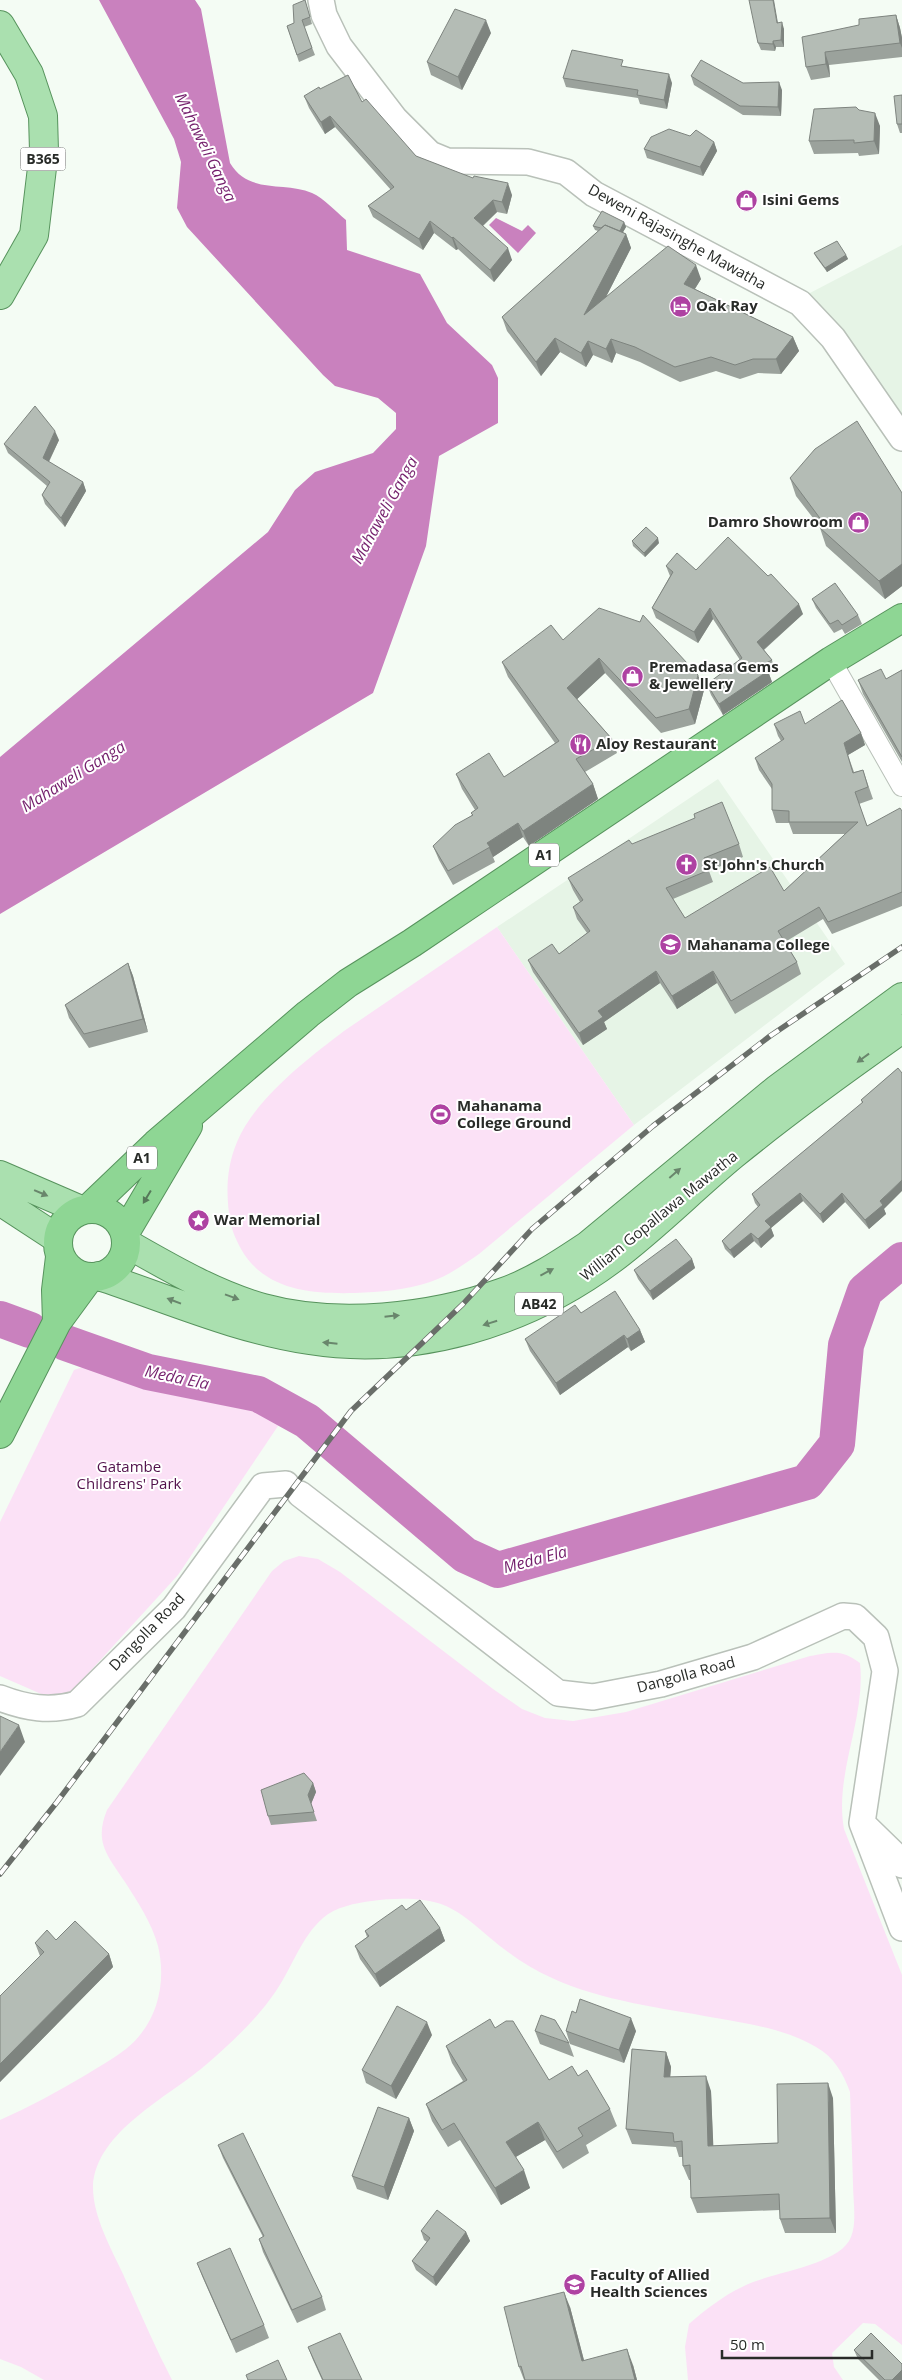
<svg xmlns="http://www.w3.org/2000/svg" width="902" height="2380" font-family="'Open Sans',sans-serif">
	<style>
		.built { fill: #e6f4e6 }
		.green { fill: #fbe1f6 }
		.water { fill: #c981be }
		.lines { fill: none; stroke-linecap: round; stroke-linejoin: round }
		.river { stroke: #c981be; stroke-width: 36 }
		.minor-casing { stroke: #b9c1b9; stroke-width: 22 }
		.tertiary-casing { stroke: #b9c1b9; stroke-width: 28 }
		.primary-casing { stroke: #57935d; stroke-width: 30 }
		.trunk-casing { stroke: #57935d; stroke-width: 30 }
		.minor { stroke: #fff; stroke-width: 20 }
		.tertiary { stroke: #fff; stroke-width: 25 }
		.primary { stroke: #aae0af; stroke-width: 28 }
		.trunk { stroke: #8ed694; stroke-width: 28 }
		.rail-casing { stroke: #696e69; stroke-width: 5.5 }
		.rail { stroke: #fff; stroke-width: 4; stroke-dasharray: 11; stroke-linecap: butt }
		.wall { fill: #9ba29c }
		.shaded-wall { fill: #7e847f }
		.building { fill: #b4bcb5; stroke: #7e847f }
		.oneway { fill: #69866c }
		.oneway2 { fill: #567859 }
		.labels { text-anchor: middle; stroke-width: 4; stroke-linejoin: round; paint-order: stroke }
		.shield { fill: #fff; stroke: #686b68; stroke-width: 1 }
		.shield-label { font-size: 14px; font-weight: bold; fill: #282b28 }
		.poi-label { font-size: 15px; font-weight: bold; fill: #282b28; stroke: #fff; text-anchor: start }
		.street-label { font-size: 15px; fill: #282b28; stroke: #fff }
		.park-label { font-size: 15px; fill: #52124c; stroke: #fff }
		.water-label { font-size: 16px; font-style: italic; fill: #741f6c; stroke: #fff }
	</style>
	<rect width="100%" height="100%" fill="#f4fcf4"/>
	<path class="built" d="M902 245V417L808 294Z
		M718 779 845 964 634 1125 497 927Z"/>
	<path class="green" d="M497 927 634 1125 479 1254C463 1265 448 1276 430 1282 406 1290 380 1292 355 1293 312 1294 265 1291 241 1249 235 1238 230 1226 229 1213 226 1189 227 1166 237 1142 255 1099 307 1059 344 1031Z
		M89 1365 270 1410 278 1426 178 1575 73 1690 55 1700 0 1676V1522L74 1370Z
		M299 1556 318 1559 340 1572 493 1689 522 1709 545 1718 573 1721 626 1712 810 1656C832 1652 842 1649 860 1663 866 1720 834 1773 844 1829L902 1975V2345L875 2324 863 2323 832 2353 834 2367 843 2380H688L685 2347 689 2324C705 2310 723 2296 742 2287 769 2272 840 2266 851 2237 857 2222 853 2200 853 2184 852 2153 851 2123 850 2092 843 2073 834 2057 816 2047 786 2029 749 2024 716 2018 662 2008 602 2001 552 1978 529 1968 508 1953 489 1937 476 1926 462 1913 446 1906 424 1897 395 1898 372 1901 356 1903 335 1907 323 1918 301 1937 292 1968 276 1991 257 2019 233 2041 208 2063 171 2096 95 2131 93 2187 93 2217 111 2248 123 2274 139 2310 154 2345 172 2380H44L21 2367 0 2359V2120C29 2107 57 2092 84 2076 98 2067 113 2059 126 2049 157 2024 167 1984 158 1946 152 1923 137 1901 125 1882 107 1855 94 1842 107 1810L272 1571 284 1561Z"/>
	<path class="water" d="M99 0H195L201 9 230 163C249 195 285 181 312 193 324 198 336 212 346 220L347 250 420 274 447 323 492 365 498 378V423L439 456 426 546 373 693 0 914V757L268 532 295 490 315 472 373 453 396 429V413L378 398 335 386 323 375 187 227 177 208 181 162 174 139Z
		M496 218 522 231 528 225 536 233 518 253 489 225Z"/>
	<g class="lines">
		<path class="river" d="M0 1319 30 1330
			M66 1343 148 1372 258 1394 307 1421 465 1555 498 1570 807 1482 837 1444 846 1345 865 1291 902 1260"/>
		<defs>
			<path id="minor" d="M831 661 902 786"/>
			<path id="tertiary" d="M321 0 324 15 339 46 395 119 430 154 447 161 528 162 566 172 594 194 800 303 833 338 902 438
				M300 1494 558 1693 593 1697 661 1684 753 1657 843 1616 855 1617 876 1637 885 1671 862 1823 902 1928
				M0 1698C26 1708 50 1712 77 1704L174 1608 263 1486 286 1484
				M866 1827 899 1859 902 1865"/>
			<path id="primary" d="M0 25 29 74 43 116 44 151 34 235 0 295
				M0 1175 81 1210
				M0 1201 58 1239
				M126 1243C170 1268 214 1294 263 1308 336 1328 431 1318 501 1293 533 1282 560 1264 587 1246L777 1089 902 997
				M99 1276C169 1299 236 1329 309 1340 415 1357 526 1323 611 1260 654 1228 692 1189 733 1155 787 1111 845 1069 902 1029"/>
			<path id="trunk" d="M88 1209 156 1144 308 1014 348 983 412 943 831 661 902 618
				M58 1243a34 34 0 1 1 68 0a34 34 0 1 1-68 0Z
				M125 1233 188 1126
				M57 1322 56 1290 60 1257
				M0 1434 57 1322 90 1277"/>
		</defs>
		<use href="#minor" class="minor-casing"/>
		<use href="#tertiary" class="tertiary-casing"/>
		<use href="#primary" class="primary-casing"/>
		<use href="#trunk" class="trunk-casing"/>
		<use href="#minor" class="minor"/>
		<use href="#tertiary" class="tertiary"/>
		<use href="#primary" class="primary"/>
		<use href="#trunk" class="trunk"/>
		<defs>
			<path id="rail" d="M0 1874 57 1802 351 1411 463 1304 532 1229 653 1126 770 1036 902 947"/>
		</defs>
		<use href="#rail" class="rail-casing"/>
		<use href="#rail" class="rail"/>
	</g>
	<path class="wall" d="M305 0 312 24 304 27 315 55 299 62 287 26 294 23Z
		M896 15 900 28 902 38V57L829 65 830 77 811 80 806 67 859 25Z
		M778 23 784 29V47H776L775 51 761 50 758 43Z
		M491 33 462 90 431 75 427 62Z
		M625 66 672 83 667 109 640 104 638 98 566 87 563 78Z
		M691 76 743 83 782 90 781 116 743 115 694 85Z
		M320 89 362 102 416 156 512 195 507 214 497 212 483 226 512 260 494 282 458 249 456 250 434 233 423 250 373 217 368 206 391 190 335 127 325 134 309 108 304 96Z
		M902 95V133H900L897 124Z
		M859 110 880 126 879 154 859 156 858 153 814 154 809 141Z
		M714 142 717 151 703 176 647 158 644 149Z
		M624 222 626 227 623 232 626 234 631 248 606 297 701 279 695 289 793 337 799 351 781 374 758 373 740 379 716 371 680 382 640 362 616 353 612 363 593 355 586 367 560 352 541 376 507 331 502 317 598 231 595 230 593 226Z
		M814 253 846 255 848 259 827 272 816 257Z
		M59 440 49 462 83 482 86 491 65 527 45 504 42 495 47 486 8 453 4 444Z
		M790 478 902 493V586L885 599 826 546 820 528V527L796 496Z
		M632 541 659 543 645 557 633 546Z
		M666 566 696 570 803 614 764 650 772 660 775 671 769 674 772 682 723 715 711 695 707 684 740 660 713 619 698 643 656 618 652 608 670 576Z
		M812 599 858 615 862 624 845 634 842 629 834 633 816 608Z
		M563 640 704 690 695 724 661 733 605 673 577 699 612 739 617 753 585 772 593 784 598 799 529 846 523 837 493 857 495 862 453 885 439 860 433 846 472 815 471 813 475 810 462 789 456 774 504 777 555 743 508 677 502 662Z
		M902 670V762L863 694 858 680 886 679Z
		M774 724H805L861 733 865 745 848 755 854 772 863 770 873 799 859 804 867 826 902 811V906L832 934 823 919 785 942 797 962 801 974 735 1014 717 983 677 1009 660 983 604 1022 607 1029 583 1045 533 972 528 960 559 954 587 933 577 919 573 907 580 902 573 890 568 878 632 844H739L743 857 709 871 713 882 673 899 685 918 784 891 845 834H793L789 823H776L772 810V789L759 770 755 758 781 741 778 736Z
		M128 963 133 976 148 1032 89 1048 69 1018 65 1005Z
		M898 1068 884 1209 886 1214 869 1229 845 1202 823 1223 803 1201 771 1228 774 1236 761 1248 754 1241 734 1258 725 1249 722 1241 758 1207 755 1203 752 1194 862 1103 861 1100Z
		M692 1259 695 1268 653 1300 638 1279 634 1270Z
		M581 1313 640 1330 645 1342 631 1351 628 1347 560 1395 530 1351 525 1339Z
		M313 1783 316 1792 311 1804 317 1821 271 1825 268 1816Z
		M406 1910 440 1928 445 1941 380 1987 360 1959 355 1946 367 1937 365 1931Z
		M56 1940 109 1954 113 1967 0 2082V1996L40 1956 35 1943Z
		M576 2013 636 2031 624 2063 570 2044 566 2031Z
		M495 2028 549 2080 578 2076 610 2109 617 2126 586 2145 589 2153 563 2169 545 2140 516 2157 530 2188 501 2205 460 2140 448 2147 432 2121 426 2104 463 2081 452 2063 446 2046Z
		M535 2031 569 2043 574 2057 540 2044Z
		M432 2035 396 2099 366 2083 362 2070Z
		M666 2052 671 2067 670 2077 711 2091 713 2146 778 2143 833 2098 836 2233H785L780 2219V2210L697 2213 691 2198V2180H689L683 2166V2157H679L676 2147 632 2144 626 2129Z
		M409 2118 414 2131 388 2200 357 2189 352 2176Z
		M218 2145 322 2297 326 2310 297 2323 263 2252 259 2239 263 2237 223 2158Z
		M421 2231 466 2232 470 2241 436 2286 416 2270 412 2261 427 2242 424 2240Z
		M197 2263 264 2325 269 2338 236 2353 202 2276Z
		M570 2307 584 2360 633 2365 637 2380H524L519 2367Z
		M308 2347 362 2380H322L313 2360Z
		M854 2350 902 2380H879L858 2359Z"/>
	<path class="shaded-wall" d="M773 0H774L779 29 777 23Z
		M896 15 900 28 902 38V48L900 43Z
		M486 20 491 33 462 90 458 77Z
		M782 22 784 29V47L781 40Z
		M773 41 776 47 775 51 773 44Z
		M825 52 829 65 830 77 826 64Z
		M669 74 672 83 667 109 664 100Z
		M779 82 782 90 781 116 778 107Z
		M875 113 880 126 879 154 874 141Z
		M330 116 335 127 325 134 321 122Z
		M714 142 717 151 703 176 700 167Z
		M508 183 512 195 507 214 502 202Z
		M493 200 497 212 478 230 474 218Z
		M430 221 434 233 423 250 419 239Z
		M624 222 626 227 619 239 618 235Z
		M626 234 631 248 589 330 584 315Z
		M453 237 458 249 456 250 452 238Z
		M508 248 512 260 494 282 490 270Z
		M846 255 848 259 827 272 825 268Z
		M696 265 701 279 689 298 684 284Z
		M793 337 799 351 781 374 776 359Z
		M555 338 560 352 541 376 536 362Z
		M611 339 616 353 612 363 606 349Z
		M588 341 593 355 586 367 581 353Z
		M55 431 59 440 46 467 43 458Z
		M83 482 86 491 65 527 61 518Z
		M658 538 659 543 645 557 644 553Z
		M902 564V586L885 599 879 581Z
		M799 604 803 614 761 652 757 642Z
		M710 608 713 619 698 643 694 632Z
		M599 658 605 673 573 703 567 688Z
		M768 671 772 682 723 715 719 704Z
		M698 675 704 690 695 724 689 709Z
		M861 733 865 745 848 755 858 785 844 743Z
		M593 784 598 799 529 846 523 831Z
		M518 823 523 837 493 857 487 843Z
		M128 963 133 976 148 1032 143 1019Z
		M656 971 660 983 604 1022 607 1029 583 1045 579 1033 598 1011Z
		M713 971 717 983 677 1009 672 996Z
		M902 1180V1191L884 1209 886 1214 869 1229 865 1220 880 1201Z
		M800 1193 803 1201 771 1228 774 1236 761 1248 758 1239 765 1221Z
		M842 1193 845 1202 823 1223 820 1214Z
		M751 1233 754 1241 734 1258 730 1250Z
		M692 1259 695 1268 653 1300 650 1291Z
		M640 1330 645 1342 631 1351 627 1339Z
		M624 1335 628 1347 560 1395 556 1383Z
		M19 1725 25 1742 0 1776V1752Z
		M313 1783 316 1792 311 1804 317 1821 308 1795Z
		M440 1928 445 1941 380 1987 375 1974Z
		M109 1954 113 1967 0 2082V2064Z
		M631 2018 636 2031 624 2063 619 2050Z
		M427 2022 432 2035 396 2099 391 2086Z
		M666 2052 671 2067 669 2092 664 2077Z
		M706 2076 711 2091 714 2161 708 2146Z
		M828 2083 833 2098 836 2233 830 2218Z
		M409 2118 414 2131 388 2200 384 2187Z
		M538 2122 545 2140 512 2159 506 2142Z
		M524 2170 530 2188 501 2205 495 2188Z
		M466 2232 470 2241 436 2286 433 2277Z
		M564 2292 570 2307 588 2376 582 2361Z
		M627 2349 633 2365 637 2380H635Z
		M902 2370V2380H892Z"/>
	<path class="building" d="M305 0 310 17 302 20 312 48 297 55 287 26 294 23 293 5Z
		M749 0H773L777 23 782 22 781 40 773 41V44L758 43Z
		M455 9 486 20 458 77 427 62Z
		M896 15 900 43 825 52 826 64 806 67 802 37 859 25V19Z
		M572 50 623 60 621 66 669 74 664 100 637 95 638 90 563 78Z
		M701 60 743 83 779 82 778 107 740 106 691 76Z
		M348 75 362 102 366 99 416 156 473 178 474 176 508 183 502 202 493 200 474 218 508 248 490 270 453 237 452 238 430 221 419 239 368 206 394 187 330 116 321 122 304 96 319 87 320 89Z
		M902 95V124H897L894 96Z
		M856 107 859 110 875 113 874 141 854 143V140L809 141 814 109Z
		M669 129 690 136 696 130 714 142 700 167 644 149 651 137Z
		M602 211 624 222 620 231 605 225 601 228 593 226Z
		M605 225 626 234 584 315 668 246 696 265 684 284 793 337 776 359H753L735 365 711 357 675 367 635 347 611 339 606 349 588 341 581 353 555 338 536 362 502 317Z
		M837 241 846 255 825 268 814 253Z
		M35 406 55 431 43 458 83 482 61 518 42 495 50 482 4 444Z
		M857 421 902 493V564L879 581 820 528 822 521 790 478 815 449Z
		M646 527 658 538 644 553 632 541Z
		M728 537 768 576 771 574 799 604 757 642 772 660 764 664 768 671 719 704 707 684 742 658 710 608 694 632 652 608 673 572 666 566 677 553 696 570Z
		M835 583 858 615 842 625 838 620 830 624 812 599Z
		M599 608 640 622 643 615 698 675 689 709 656 718 599 658 567 688 612 739 576 759 593 784 523 831 518 823 487 843 490 847 448 871 433 846 455 825 473 815 471 813 478 808 456 774 489 753 504 777 559 741 502 662 551 625 563 640Z
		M881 669 886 679 902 670V757L858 680Z
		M842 700 861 733 844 743 853 773 863 770 868 787 855 792 867 826 900 808 902 811V892L828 922 819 907 778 931 797 962 731 1001 713 971 672 996 656 971 598 1011 603 1017 579 1033 528 960 552 944 559 954 590 931 573 907 583 900 568 878 629 840 632 844 695 818 694 814 722 802 739 844 704 858 709 870 666 888 685 918 770 867 784 891 858 822H789V811L772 810V784L755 758 784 739 774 724 800 711 805 724Z
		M128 963 143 1019 84 1034 65 1005Z
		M898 1068 902 1073V1180L880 1201 883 1205 865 1220 842 1193 820 1214 800 1193 765 1221 771 1227 758 1239 751 1233 730 1250 722 1241 760 1205 752 1194 863 1102 861 1100Z
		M676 1239 692 1259 650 1291 634 1270Z
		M615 1291 640 1330 627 1339 624 1335 556 1383 525 1339 575 1305 581 1313Z
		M0 1716 19 1725 0 1752Z
		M304 1773 313 1783 308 1795 314 1812 268 1816 261 1790Z
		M420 1900 440 1928 375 1974 355 1946 369 1936 365 1931 402 1905 406 1910Z
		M75 1921 109 1954 0 2064V1996L44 1952 35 1943 47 1930 56 1940Z
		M580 1999 631 2018 619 2050 566 2031 572 2011 576 2013Z
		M397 2006 427 2022 391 2086 362 2070Z
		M541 2015 555 2020 569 2043 535 2031Z
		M490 2019 495 2028 506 2021H513L549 2080 572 2066 578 2076 587 2070 610 2109 578 2128 583 2136 557 2152 538 2122 506 2142 524 2170 495 2188 454 2123 442 2130 426 2104 467 2080 446 2046Z
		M632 2049 666 2052 664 2077 706 2076 708 2146 778 2143 777 2084 828 2083 830 2218 780 2219 779 2194 691 2198 690 2165 683 2166 682 2141 674 2142 673 2133 626 2129Z
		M378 2107 409 2118 384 2187 352 2176Z
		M243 2133 322 2297 292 2310 259 2239 264 2236 218 2145Z
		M437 2210 466 2232 433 2277 412 2261 430 2238 421 2231Z
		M230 2248 264 2325 231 2340 197 2263Z
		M564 2292 582 2361 627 2349 635 2380H525L521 2366 519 2367 504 2307Z
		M340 2333 362 2380H323L308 2347Z
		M871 2333 902 2364V2370L892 2380H885L854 2350Z
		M278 2360 287 2380H248L246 2375Z"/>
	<defs><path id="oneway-solid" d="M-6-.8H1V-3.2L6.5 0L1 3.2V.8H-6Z" transform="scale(1.25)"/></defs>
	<g class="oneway">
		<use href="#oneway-solid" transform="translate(863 1058) rotate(144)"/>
		<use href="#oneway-solid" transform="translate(675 1173) rotate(-41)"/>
		<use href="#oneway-solid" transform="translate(41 1193) rotate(23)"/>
		<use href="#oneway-solid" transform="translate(547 1272) rotate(-28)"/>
		<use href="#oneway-solid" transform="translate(232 1297) rotate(20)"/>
		<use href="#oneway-solid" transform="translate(174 1301) rotate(-159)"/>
		<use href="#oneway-solid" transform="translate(392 1316) rotate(-6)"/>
		<use href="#oneway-solid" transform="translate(490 1323) rotate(163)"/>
		<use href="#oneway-solid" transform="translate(330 1343) rotate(-174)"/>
	</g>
	<use class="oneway2" href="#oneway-solid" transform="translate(147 1197) rotate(121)"/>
	<defs>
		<symbol id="shop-disc" viewBox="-11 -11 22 22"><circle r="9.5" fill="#ae42a2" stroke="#fff"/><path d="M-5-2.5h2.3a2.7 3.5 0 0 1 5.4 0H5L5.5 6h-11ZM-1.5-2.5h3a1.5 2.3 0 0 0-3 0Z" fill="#fff"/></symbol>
		<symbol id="hotel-disc" viewBox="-11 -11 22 22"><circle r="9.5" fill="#ae42a2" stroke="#fff"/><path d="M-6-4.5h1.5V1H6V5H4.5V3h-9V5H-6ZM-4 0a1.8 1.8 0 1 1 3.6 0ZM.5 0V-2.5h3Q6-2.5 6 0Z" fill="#fff"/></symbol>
		<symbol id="restaurant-disc" viewBox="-11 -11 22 22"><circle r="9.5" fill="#ae42a2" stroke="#fff"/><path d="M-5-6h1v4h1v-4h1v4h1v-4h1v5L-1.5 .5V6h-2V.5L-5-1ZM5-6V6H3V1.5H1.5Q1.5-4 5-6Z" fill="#fff"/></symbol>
		<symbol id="church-disc" viewBox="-11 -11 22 22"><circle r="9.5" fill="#ae42a2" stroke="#fff"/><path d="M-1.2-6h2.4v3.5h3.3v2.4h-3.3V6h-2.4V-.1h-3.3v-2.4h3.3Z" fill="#fff"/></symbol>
		<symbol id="school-disc" viewBox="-11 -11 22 22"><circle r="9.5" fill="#ae42a2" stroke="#fff"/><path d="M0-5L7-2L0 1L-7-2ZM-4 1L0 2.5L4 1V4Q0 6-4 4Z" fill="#fff"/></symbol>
		<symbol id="stadium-disc" viewBox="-11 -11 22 22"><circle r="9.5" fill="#ae42a2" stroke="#fff"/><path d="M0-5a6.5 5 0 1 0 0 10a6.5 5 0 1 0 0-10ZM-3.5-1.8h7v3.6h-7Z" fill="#fff"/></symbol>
		<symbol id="sight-disc" viewBox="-11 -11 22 22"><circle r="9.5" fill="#ae42a2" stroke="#fff"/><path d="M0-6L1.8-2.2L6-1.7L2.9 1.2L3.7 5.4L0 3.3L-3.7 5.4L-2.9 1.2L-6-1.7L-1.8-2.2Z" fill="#fff"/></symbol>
		<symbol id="university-disc" viewBox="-11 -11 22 22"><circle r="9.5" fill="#ae42a2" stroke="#fff"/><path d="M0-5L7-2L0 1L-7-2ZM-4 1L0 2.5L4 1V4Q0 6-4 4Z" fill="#fff"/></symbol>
	</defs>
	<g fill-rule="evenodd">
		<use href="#shop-disc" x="734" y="188" width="25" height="25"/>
		<use href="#hotel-disc" x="668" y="294" width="25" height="25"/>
		<use href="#shop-disc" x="846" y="510" width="25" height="25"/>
		<use href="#shop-disc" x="620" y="664" width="25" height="25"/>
		<use href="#restaurant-disc" x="568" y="732" width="25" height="25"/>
		<use href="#church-disc" x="674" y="852" width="25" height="25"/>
		<use href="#school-disc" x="658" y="932" width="25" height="25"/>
		<use href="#stadium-disc" x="428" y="1102" width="25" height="25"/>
		<use href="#sight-disc" x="186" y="1208" width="25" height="25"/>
		<use href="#university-disc" x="562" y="2272" width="25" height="25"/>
	</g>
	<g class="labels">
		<g class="shield">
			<rect x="20.5" y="147.5" width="45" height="23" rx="4"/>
			<rect x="529" y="843.5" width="30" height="23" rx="4"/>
			<rect x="127" y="1146.5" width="30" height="23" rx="4"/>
			<rect x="515" y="1292.5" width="48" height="23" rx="4"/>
		</g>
		<g class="shield-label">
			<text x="43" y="164">B365</text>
			<text x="544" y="860">A1</text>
			<text x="142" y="1163">A1</text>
			<text x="539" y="1309">AB42</text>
		</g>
		<g class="poi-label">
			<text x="762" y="205">Isini Gems</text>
			<text x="696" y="311">Oak Ray</text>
			<text x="843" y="527" text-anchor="end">Damro Showroom</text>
			<text x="649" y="672">Premadasa Gems<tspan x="649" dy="17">&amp; Jewellery</tspan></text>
			<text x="596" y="749">Aloy Restaurant</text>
			<text x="703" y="870">St John's Church</text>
			<text x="687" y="950">Mahanama College</text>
			<text x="457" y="1111">Mahanama<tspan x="457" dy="17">College Ground</tspan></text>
			<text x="214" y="1225">War Memorial</text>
			<text x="590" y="2280">Faculty of Allied<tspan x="590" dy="17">Health Sciences</tspan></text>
		</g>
		<g class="street-label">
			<text transform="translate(677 237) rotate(29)" y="5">Deweni Rajasinghe Mawatha</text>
			<text transform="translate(659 1216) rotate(-39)" y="5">William Gopallawa Mawatha</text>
			<text transform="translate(147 1632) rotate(-46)" y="5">Dangolla Road</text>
			<text transform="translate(686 1675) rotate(-15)" y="5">Dangolla Road</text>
		</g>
		<g class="park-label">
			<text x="129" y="1472">Gatambe<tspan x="129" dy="17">Childrens' Park</tspan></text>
		</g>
		<g class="water-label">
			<text transform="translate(206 147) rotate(64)" y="6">Mahaweli Ganga</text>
			<text transform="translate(384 510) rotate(-61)" y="6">Mahaweli Ganga</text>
			<text transform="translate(73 776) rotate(-32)" y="6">Mahaweli Ganga</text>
			<text transform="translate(177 1377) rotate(12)" y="6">Meda Ela</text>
			<text transform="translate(535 1559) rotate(-15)" y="6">Meda Ela</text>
		</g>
	</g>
	<path d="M722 2350v8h150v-8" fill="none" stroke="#282b28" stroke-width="2.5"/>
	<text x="730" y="2350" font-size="15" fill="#282b28" stroke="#ffffff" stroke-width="4" paint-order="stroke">50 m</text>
</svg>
